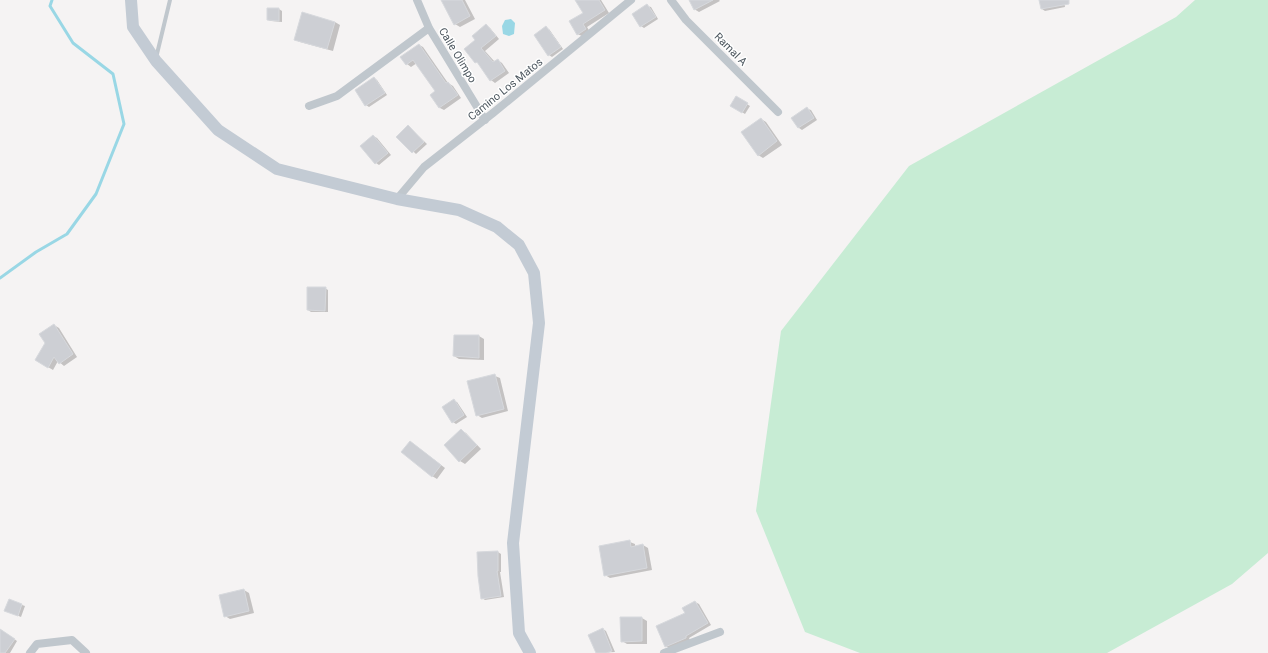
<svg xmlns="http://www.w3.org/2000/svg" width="1268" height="653" font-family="Roboto,sans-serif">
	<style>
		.green { fill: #c7ecd4 }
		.water { fill: #99d7e5 }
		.shadow { fill: #0003 }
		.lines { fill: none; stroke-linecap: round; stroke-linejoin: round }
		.stream { stroke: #99d7e5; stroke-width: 3 }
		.building { fill: #cdcfd4; stroke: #d7d9dd }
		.lane { stroke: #c0c7cd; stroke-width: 4 }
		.street { stroke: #c0c7cd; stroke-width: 8 }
		.secondary { stroke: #c3cbd4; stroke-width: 12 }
		.labels { text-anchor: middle; stroke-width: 3; stroke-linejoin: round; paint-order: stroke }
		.street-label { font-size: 11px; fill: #4c565e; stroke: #fff }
	</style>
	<rect width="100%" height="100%" fill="#f5f3f3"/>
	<path class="green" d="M1195 0H1268V553L1232 584 1107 653H860L805 632 756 511 781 331 909 166 1176 17Z"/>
	<path class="water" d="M511 19 515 23 514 34 509 36 503 34 502 26 505 20Z"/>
	<path class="shadow" d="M442 0H465L475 19 460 27 455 24Z
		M576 0H601L609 13 587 27 590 32 582 36 577 34 584 13Z
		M690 0H719L720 1 699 12 694 9Z
		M1040 0H1064L1065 7 1045 11 1042 9Z
		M647 6 651 7 658 19 644 28 641 26Z
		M268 9H279L282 11V22L271 21 268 20Z
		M335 22 340 25 333 51 300 42 295 40Z
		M486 25 490 28 499 39 485 51 495 62 498 60 502 63 509 73 495 83 491 80 480 64 476 62V40Z
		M546 28 549 29 563 49 552 57 549 55Z
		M419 45 423 47 448 83 453 86 461 98 444 110 440 108 431 95 436 91 417 63 411 67 407 64Z
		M374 78 377 80 387 95 369 107 366 105Z
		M737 98 750 106 745 114 732 106Z
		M808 109 811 110 817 120 802 130 799 128 793 119Z
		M761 119 766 122 782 145 763 158 758 155Z
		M408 126 427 144 416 154 398 137Z
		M373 136 377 138 391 155 379 165 376 163Z
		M325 288 328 290V312H311L308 310Z
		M54 325 59 328 77 357 64 366 58 361 53 370 36 360 46 343Z
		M479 336 484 339V360L459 359 454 356Z
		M495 376 500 378 508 411 482 418 477 415Z
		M454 401 457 402 467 417 456 424 453 422Z
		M461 430 466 433 481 449 465 464 460 461Z
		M411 442 445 468 437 479 432 476Z
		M630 542 635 544V547L643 545 648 548 652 570 610 578 605 575Z
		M498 552 501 554V572H500L504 597 485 600 482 598Z
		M244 590 249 593 254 613 230 619 225 616Z
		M695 602 699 604 711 625 689 638 690 640 670 649 666 646Z
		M22 605 25 606 21 617 9 612Z
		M642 618 647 621V644H627L622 641Z
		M0 629 17 641 10 653H0Z
		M603 629 606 631 615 652 597 653Z"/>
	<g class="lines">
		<path class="stream" d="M0 278 36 252 67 234 96 194 124 124 113 74 73 43 50 6 52 0"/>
	</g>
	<path class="building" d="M441 0H462L470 16 454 25Z
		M575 0H599L605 10 583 24 586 29 577 35 569 21 583 13Z
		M689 0H713L694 10Z
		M1039 0H1069V4L1041 9Z
		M647 4 656 17 640 27 632 14Z
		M267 8H279V21L267 20Z
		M302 12 335 22 327 49 294 40Z
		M486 24 496 36 481 48 493 62 498 59 505 71 490 81 477 62 475 63 464 49 475 40 472 36Z
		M546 26 561 47 548 56 534 35Z
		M419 44 446 83 448 82 458 95 439 108 430 95 435 91 413 60 406 65 400 57Z
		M374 77 385 93 365 106 355 90Z
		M736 96 748 103 742 113 730 106Z
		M807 107 814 118 798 128 791 118Z
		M761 118 777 141 758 156 741 132Z
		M408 125 424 142 412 153 396 137Z
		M373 135 388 153 375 164 360 146Z
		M307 287H326L325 311 307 310Z
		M54 324 73 354 59 364 54 357 48 368 35 360 45 343 39 334Z
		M454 335H479V358L453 356Z
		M495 374 504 409 476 416 467 381Z
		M454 399 464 415 452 423 442 407Z
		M461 429 477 445 459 462 444 445Z
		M410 441 441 465 432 477 401 452Z
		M630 540 631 547 643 544 647 568 604 576 599 546Z
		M498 551V571H497L501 596 481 599 478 576 477 552Z
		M244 589 249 611 224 617 219 595Z
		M9 599 22 604 18 616 4 611Z
		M695 601 708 623 686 636V638L665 647 656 626 685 613 682 608Z
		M620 617H642V641L621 642Z
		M603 628 612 651 606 653H596L588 635Z
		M0 629 15 639 5 653H0Z"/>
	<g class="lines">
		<path class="lane" d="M156 58 170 0"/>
		<path class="street" d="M417 0 429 28 485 120
			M671 0 686 20 778 112
			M309 106 337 96 429 28
			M397 199 424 167 493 113 631 0
			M30 653 37 644 72 640 86 653
			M664 653 720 632"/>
		<path class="secondary" d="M131 0 133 27 156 61 218 130 277 169 397 199 459 210 497 227 519 245 534 273 539 323 513 543 519 633 530 653"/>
	</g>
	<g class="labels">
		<g class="street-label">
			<text transform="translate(731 49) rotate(45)" y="4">Ramal A</text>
			<text transform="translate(458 55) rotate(59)" y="4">Calle Olimpo</text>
			<text transform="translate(505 89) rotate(-39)" y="4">Camino Los Matos</text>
		</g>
	</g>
</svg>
